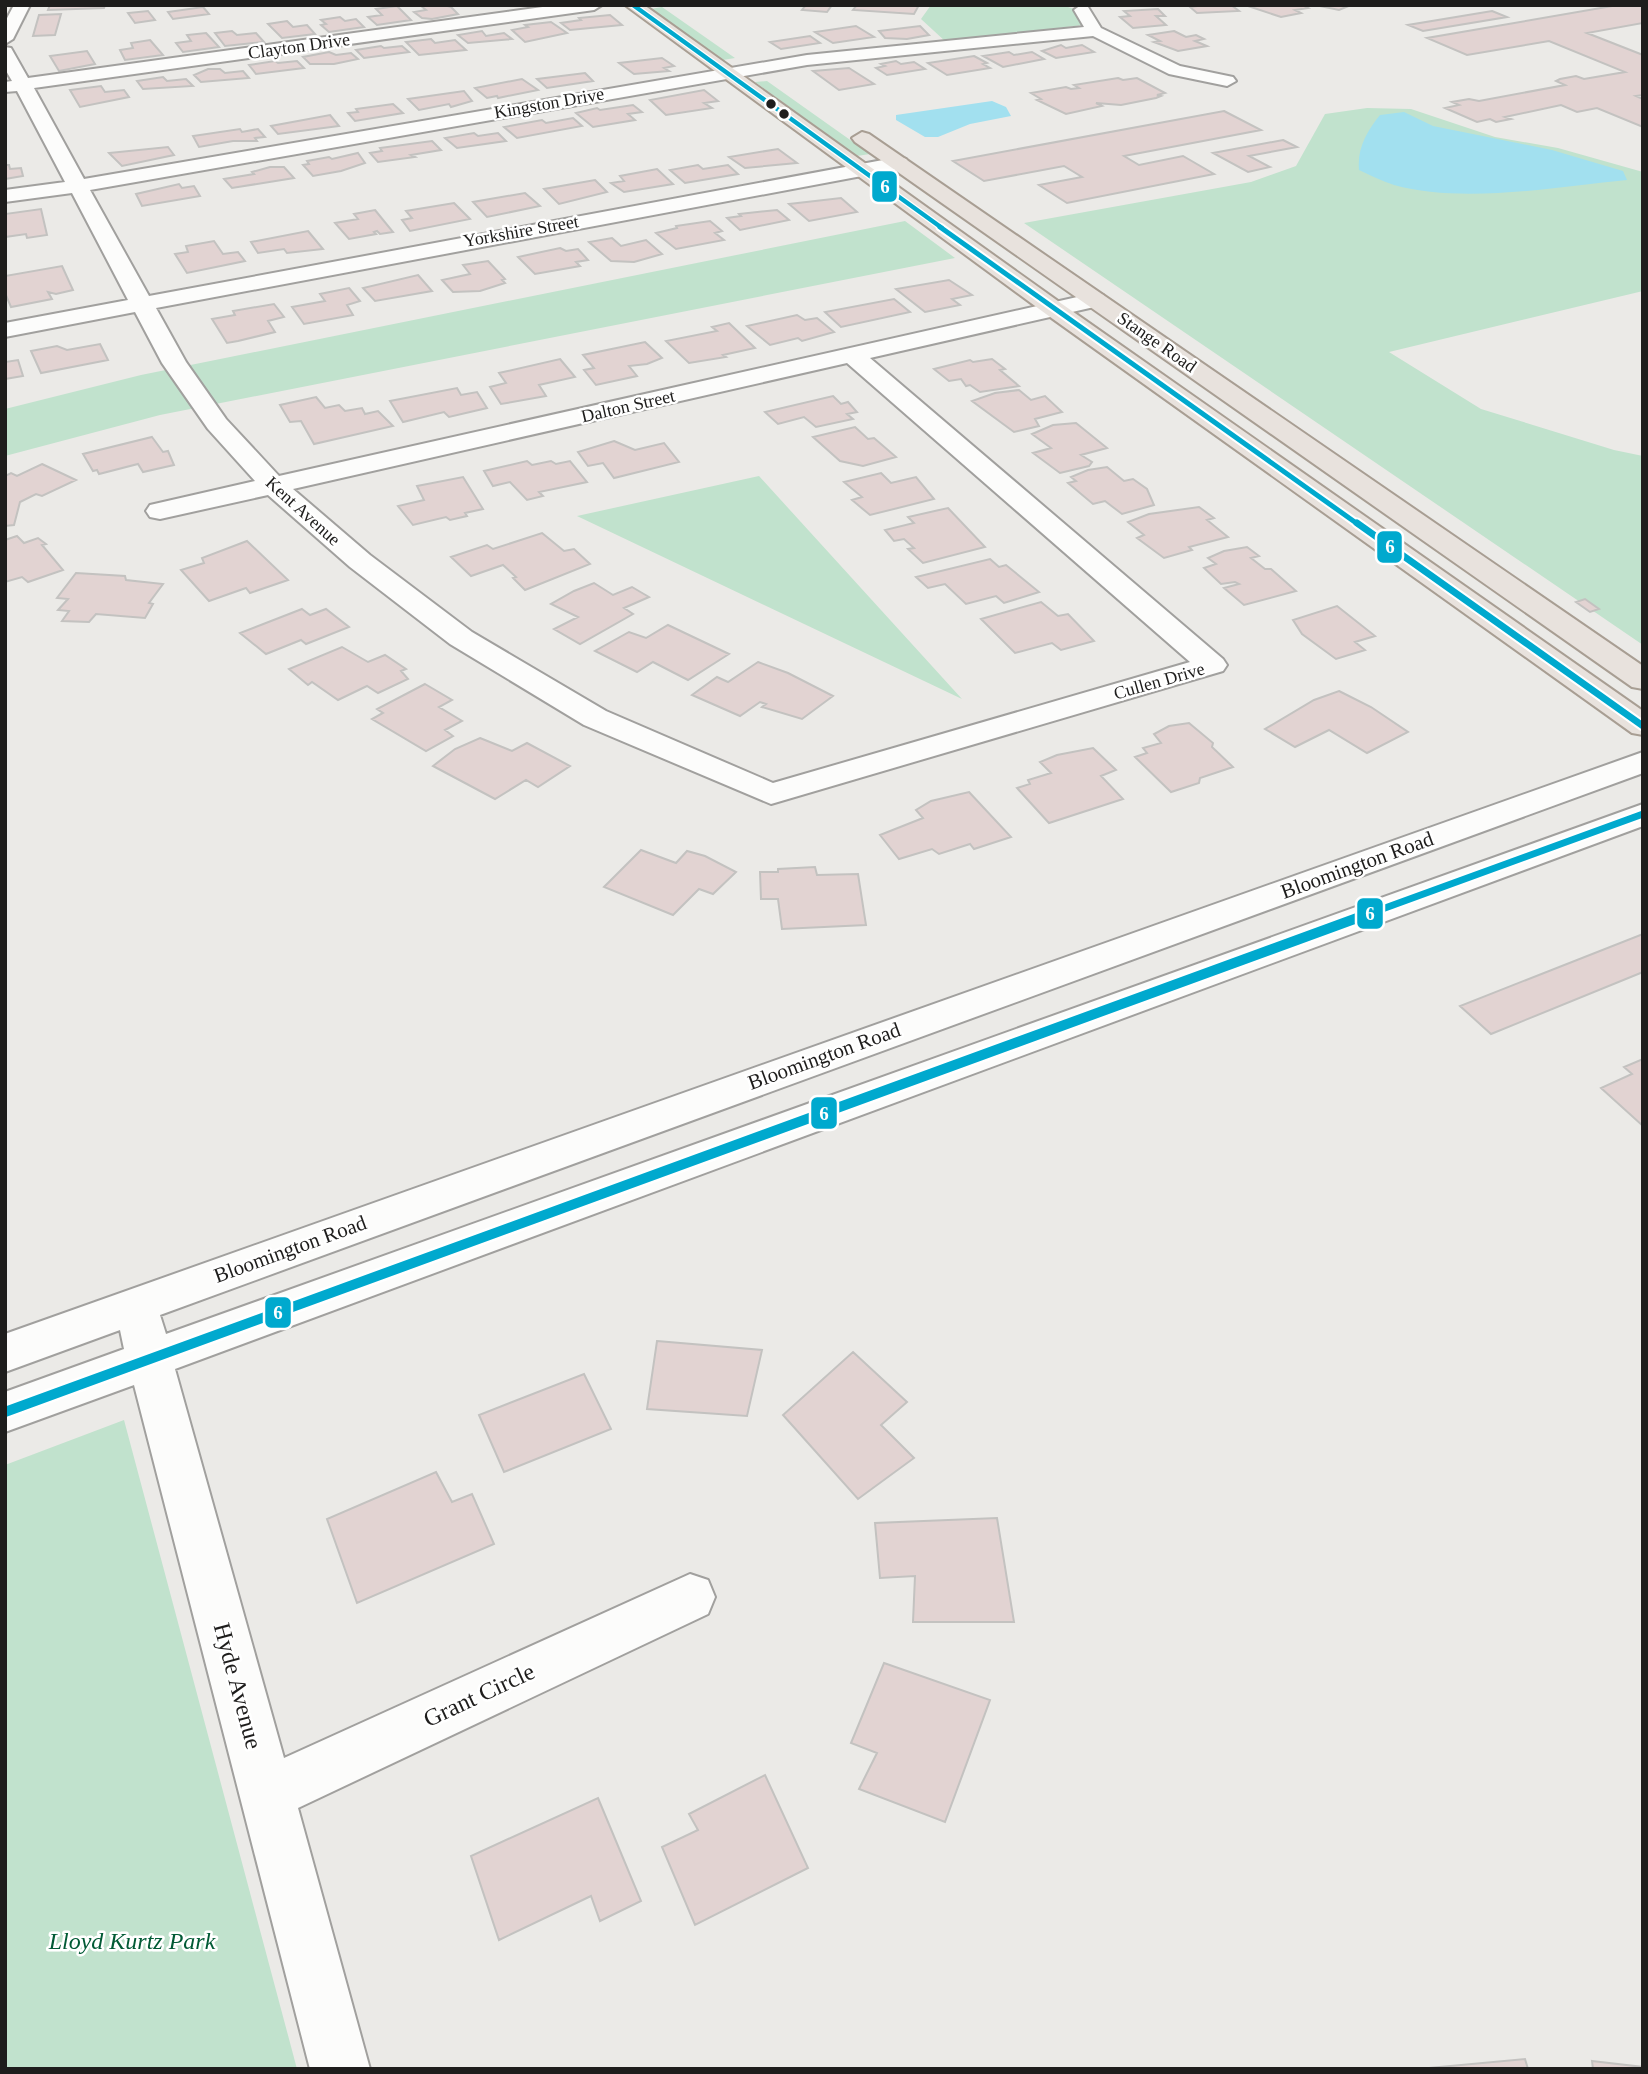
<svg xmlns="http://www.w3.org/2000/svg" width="1648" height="2074" font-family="'Times New Roman',serif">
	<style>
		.green { fill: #c1e2cd }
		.water { fill: #a2e0ef }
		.building { fill: #e2d3d2; stroke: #c3c2c0; stroke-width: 2 }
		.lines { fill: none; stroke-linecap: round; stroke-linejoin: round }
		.minor-casing { stroke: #a1a09e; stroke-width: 4 }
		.major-casing { stroke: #a89e93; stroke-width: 4 }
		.minor { fill: #fcfcfb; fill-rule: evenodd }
		.major { fill: #e8e2dd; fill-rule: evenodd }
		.bus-1-far3-casing { stroke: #fff; stroke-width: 7 }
		.bus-1-far2-casing { stroke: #fff; stroke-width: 9 }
		.bus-1-far1-casing { stroke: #fff; stroke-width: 11 }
		.bus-1-casing { stroke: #fff; stroke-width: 15 }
		.bus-1-far3 { stroke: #00a9ce; stroke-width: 4.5 }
		.bus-1-far2 { stroke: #00a9ce; stroke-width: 5 }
		.bus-1-far1 { stroke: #00a9ce; stroke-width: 7 }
		.bus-1 { stroke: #00a9ce; stroke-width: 10 }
		.bus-dot { fill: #1e1d1c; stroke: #fff; stroke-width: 2.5 }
		.labels { text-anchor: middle; stroke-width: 5; stroke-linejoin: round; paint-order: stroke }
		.far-street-label { font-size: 18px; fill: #1e1d1c; stroke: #fff }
		.street-label { font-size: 21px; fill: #1e1d1c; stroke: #fff }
		.near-street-label { font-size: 24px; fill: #1e1d1c; stroke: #fff }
		.near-park-label { font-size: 24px; font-style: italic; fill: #015a35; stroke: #fff }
		.line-badge { stroke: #fff; stroke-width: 2.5 }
		.badge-label { font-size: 19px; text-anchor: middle; font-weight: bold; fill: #fff }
	</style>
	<rect width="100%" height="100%" fill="#ebeae7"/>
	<path class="green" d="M931 5H1062L1074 9 1083 25 946 42 921 19Z
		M662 7 735 58 723 60 651 9Z
		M767 81 870 154 857 156 755 82Z
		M1367 108 1411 109 1495 137 1558 148 1643 172V291L1389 352 1481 409 1614 450 1643 456V645L1024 223 1251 182 1296 166 1325 114Z
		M905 221 955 258 160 415 5 456V409L141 375Z
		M759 476 962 699 577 516Z
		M124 1420 297 2069H5V1465Z"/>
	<path class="water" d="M992 101 1006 107 1011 116 970 124 938 137H925L896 120V115Z
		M1404 112 1433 126 1552 150 1623 171 1627 180C1557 187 1462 204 1394 185 1382 181 1370 175 1359 170 1357 148 1367 131 1380 115Z"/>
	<path class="building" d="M50 5H105L104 8 48 10Z
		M444 5 451 7 458 14 432 19 422 18 414 12 426 10 421 6Z
		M806 5H832L827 12 802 10Z
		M857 5H919L914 14 853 10Z
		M1205 5H1231L1239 11 1197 13 1190 7Z
		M1302 5 1308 8 1295 10 1301 13 1281 17 1248 6Z
		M1315 5H1351L1339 10Z
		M1618 5H1643V23L1587 33 1643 55V95L1636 96 1643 99V127L1597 108 1577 112 1561 105 1505 117 1511 119 1496 122 1490 119 1477 122 1445 108 1459 105 1452 102 1469 99 1479 101 1565 85 1556 81 1560 79 1576 76 1584 79 1625 72 1549 41 1467 55 1427 38Z
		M397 6 411 20 377 25 368 17 382 15 376 9Z
		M203 7 209 14 173 19 168 12Z
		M1158 9 1165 16H1156L1166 25 1133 28 1120 17 1130 16 1124 11Z
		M148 11 155 20 135 23 128 13Z
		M1492 11 1507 17 1423 31 1408 25Z
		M61 14 55 35 33 36 39 15Z
		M610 15 622 25 570 30 561 23 581 20 579 18Z
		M340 17 345 21 356 19 364 27 329 32 321 25 326 24 321 20Z
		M287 21 293 27 307 25 315 34 282 38 268 24Z
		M551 22 567 33 525 42 512 30 528 27 525 25Z
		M856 26 874 37 833 43 815 32Z
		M920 26 929 35 907 39 885 38 879 31Z
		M232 31 237 35 256 33 264 42 225 46 215 33Z
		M482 31 486 36 504 33 512 39 468 43 458 35Z
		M1174 31 1186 37 1196 35 1204 39 1195 41 1207 46 1178 51 1154 42 1160 41 1148 35Z
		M206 33 219 47 183 52 176 43 191 41 187 35Z
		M810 36 820 43 781 49 770 42Z
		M431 39 435 43 455 40 466 50 419 55 406 42Z
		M150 40 163 55 125 60 120 50 133 48 131 43Z
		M1061 45 1066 48 1082 45 1094 52 1056 58 1042 51Z
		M381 46 384 48 402 46 409 52 364 58 356 50Z
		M87 51 95 64 59 71 50 56Z
		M329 52 336 55 351 53 358 59 334 64H310L303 57Z
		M1009 52 1014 55 1032 52 1044 59 1003 67 983 56Z
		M974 56 987 63 983 64 990 68 947 75 928 63Z
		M662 58 674 66 664 68 669 71 634 74 619 63Z
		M275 61 278 63 297 61 304 68 256 74 249 65Z
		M896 61 901 64 914 62 925 69 887 75 876 68 885 66 881 64Z
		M849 68 874 84 839 90 813 71Z
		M208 69H220L225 73 243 71 249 78 201 82 194 75Z
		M585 73 593 81 547 88 537 79Z
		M163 77 167 81 186 79 193 86 143 89 137 81Z
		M1118 78 1123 80 1137 78 1165 93 1157 95 1161 96 1156 98 1121 105 1096 103 1102 106 1066 114 1037 100 1041 99 1031 93 1066 87 1071 89 1079 88 1074 85Z
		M522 79 538 90 498 98 497 96 487 98 475 88Z
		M101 86 105 92 124 90 129 97 80 107 70 90Z
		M704 90 718 101 704 103 712 108 666 115 650 100Z
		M464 91 472 101 451 107 449 104 419 110 408 99Z
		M393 104 403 113 355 121 348 113 358 112 356 109Z
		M633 105 642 112 628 114 635 120 593 127 576 113 597 108 600 110Z
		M1224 111 1261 130 1124 156 1139 165 1183 156 1214 174 1067 203 1039 185 1082 177 1064 166 984 181 953 161Z
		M330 115 339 126 278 134 271 126Z
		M573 118 582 126 517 138 504 127 542 120 546 123Z
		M240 129 242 132 258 129 265 137 255 138 257 141H233L199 147 193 136Z
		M474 133 478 136 498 133 506 141 457 148 445 138Z
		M1283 140 1297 147 1249 156 1270 167 1248 172 1213 153Z
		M432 141 441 150 411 155 415 157 378 162 370 153 382 151 380 148Z
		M168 147 174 155 122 166 109 153Z
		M778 149 797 163 745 168 729 157Z
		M358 153 365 163 341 171 313 176 303 165 309 164 307 161 329 157 332 159Z
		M5 165H9L10 169 21 168 23 176 5 179Z
		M698 165 703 169 728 165 738 174 685 183 670 170Z
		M270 167H284L294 178 232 188 224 179 254 174 252 172Z
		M657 169 673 184 624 192 611 183 624 181 620 176Z
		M595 180 607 192 559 204 544 189Z
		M179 184 182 188 194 186 200 196 142 206 136 194Z
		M525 193 540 206 487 217 473 202Z
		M841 198 857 212 809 221 789 204Z
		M454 203 470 219 410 231 402 220 412 218 406 211Z
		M41 209 47 235 27 238 26 234 5 237V214Z
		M375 210 393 232 380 234 377 231 374 232 376 234 349 239 335 223 358 219 354 214Z
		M777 210 789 220 740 230 727 218 741 216 739 214Z
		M710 221 722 231 715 233 724 240 676 249 656 233 677 228 676 226Z
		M308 231 323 249 287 253 284 249 258 253 251 242Z
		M612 238 621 246 646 240 662 254 634 262 611 261 589 242Z
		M214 241 223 254 238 252 245 261 187 273 175 254 188 252 186 246Z
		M560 248 566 251 578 249 588 260 576 262 580 266 535 274 518 257Z
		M488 261 505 279 502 280 505 283 480 291 453 292 442 280 470 274 463 265Z
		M62 266 73 290 56 294 48 292 52 299 11 307 5 293V276Z
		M418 275 432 291 375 301 363 288Z
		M949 280 972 295 952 299 960 305 925 312 896 289Z
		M349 288 360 301 347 305 353 315 304 324 292 307 325 301 320 294Z
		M894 299 910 312 841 327 825 312Z
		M274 304 284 317 268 321 275 332 238 341 227 343 212 319 235 315 233 311Z
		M797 315 805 320 817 318 834 332 802 341 798 338 770 345 747 326Z
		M729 323 755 348 723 355 726 357 689 363 666 341 717 331 712 327Z
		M645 342 662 358 647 364 629 366 637 376 596 385 584 370 594 368 583 355Z
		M100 344 108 360 41 373 31 351 57 346 67 350Z
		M560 359 575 377 539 385 546 396 501 404 490 387 506 383 499 373Z
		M992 359 1005 369 1000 370 1019 386 980 392 970 385 966 386 961 379 949 381 934 369 970 360 973 362Z
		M18 360 23 376 5 379V362Z
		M457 388 461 395 477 392 487 408 449 417 444 412 403 422 390 401Z
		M1019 390 1031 400 1045 396 1062 412 1035 419 1039 426 1014 432 972 401 995 393Z
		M833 396 841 404 848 402 857 412 847 414 853 419 816 427 804 417 778 424 765 412Z
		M316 397 325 408 339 405 345 411 362 408 365 414 378 411 393 426 314 444 301 421 290 422 280 405Z
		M1076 423 1107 448 1081 455 1092 462 1089 466 1060 473 1033 453 1051 448 1032 434 1053 425Z
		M855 427 868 439 874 438 896 457 863 466 840 461 813 437Z
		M152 437 163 452 168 451 174 465 143 472 138 464 99 474 97 470 93 471 83 454Z
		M614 441 635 450 664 443 679 462 614 478 603 463 588 466 578 452Z
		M527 461 532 465 551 461 556 464 570 461 587 482 539 492 543 496 527 500 510 482 493 486 484 471Z
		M42 464 76 480 42 496 36 494 20 502 14 525 5 526V476L11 473 17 476Z
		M1107 467 1124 481 1133 479 1147 489 1154 505 1122 514 1105 501 1093 504 1068 483 1076 481 1071 477 1088 470Z
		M881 473 891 483 916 477 934 499 870 515 852 500 862 497 844 482Z
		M463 477 483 509 465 513 467 516 450 520 446 517 413 525 398 506 424 500 417 486Z
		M1199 507 1214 518 1207 520 1228 537 1189 547 1192 550 1164 558 1137 538 1144 535 1128 522 1149 514Z
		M948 508 985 547 923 563 908 549 914 548 904 539 894 541 885 530 914 523 908 517Z
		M542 533 564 551 574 549 590 564 525 590 513 578 516 577 503 565 471 576 451 557 487 545 493 549Z
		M17 536 24 543 38 538 46 544 42 545 63 570 28 582 22 577 5 582V540Z
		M247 541 288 580 250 593 246 588 209 601 181 570 204 563 202 558Z
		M1247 547 1259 556 1251 558 1265 569H1271L1296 591 1244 605 1224 588 1239 584 1235 582 1221 584 1204 568 1216 564 1208 558 1224 551Z
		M990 559 999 567 1006 565 1039 592 1004 603 996 596 966 604 945 584 928 588 916 577Z
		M76 573 125 576 126 580 163 584 149 603 153 604 145 618 96 614 89 622 62 621 69 611 58 610 68 599 57 598Z
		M594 583 613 595 632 587 649 597 624 608 633 614 580 644 554 629 578 617 551 604 574 591Z
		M1585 599 1599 609 1590 612 1576 602Z
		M1041 602 1058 616 1068 614 1094 641 1061 650 1052 643 1015 653 981 619Z
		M1337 606 1375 636 1355 642 1365 650 1336 659 1302 634 1293 620Z
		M302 609 310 615 326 609 349 627 306 644 301 640 266 654 240 633Z
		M668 625 729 654 688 680 653 662 637 672 595 651 629 632 646 638Z
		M342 647 368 662 385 655 406 669 401 671 408 679 378 693 367 686 338 700 312 682 308 685 289 669Z
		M758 662 788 673 833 696 802 719 762 707 766 704 760 702 740 716 692 695 717 677 728 682Z
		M425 684 452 700 439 707 462 721 445 730 453 736 426 751 372 719 383 713 377 709Z
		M1339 691 1371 707 1408 732 1367 753 1329 730 1295 747 1265 729 1314 700Z
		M1189 723 1213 743 1212 747 1233 767 1200 778 1199 783 1171 792 1135 757 1147 753 1143 748 1161 743 1154 734 1169 726Z
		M480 738 512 751 527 743 570 766 538 787 526 780 495 799 433 766 455 749Z
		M1093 748 1116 770 1101 776 1123 799 1049 823 1017 788 1030 784 1028 780 1051 773 1040 762 1057 755Z
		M969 792 1011 837 974 849 970 844 939 854 932 849 899 859 880 835 923 818 916 810 931 801Z
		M641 850 676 863 687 851 705 856 736 872 713 894 699 889 673 915 604 887Z
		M815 867 817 875 858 874 866 925 782 929 778 899H761L760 872H778V869Z
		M1643 934V972L1491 1034 1460 1006Z
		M1643 1059V1126L1601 1088 1632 1074 1624 1067Z
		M657 1341 762 1350 747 1416 647 1409Z
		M853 1352 907 1402 881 1425 914 1458 858 1499 783 1415Z
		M584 1374 611 1429 504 1472 479 1415Z
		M436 1472 452 1502 472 1494 494 1544 357 1603 327 1519Z
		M997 1518 1014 1622H913L915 1576 880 1578 875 1523Z
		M884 1663 990 1700 945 1822 859 1789 877 1753 851 1743Z
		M765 1775 808 1868 695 1925 662 1847 698 1830 689 1814Z
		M598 1798 641 1901 600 1921 591 1896 499 1940 471 1856Z
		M1525 2059 1528 2069H1418Z
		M1592 2061 1643 2067V2069H1593Z"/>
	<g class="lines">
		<defs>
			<path id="minor" d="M14 5H30L13 39 5 44V22Z
				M557 5H602L594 10 34 88 84 179 807 55 1084 27 1074 10 1081 5 1088 7 1101 28 1180 66 1233 77 1236 81 1227 86 1169 74 1093 36 807 65 90 190 149 296 899 157 906 159 909 163 906 167 899 169 156 308 186 362 226 419 279 476 1095 293 1103 295 1106 300 1103 305 870 358 1223 659 1227 665 1223 671 771 804 584 725 450 644 350 567 268 495 160 519 150 517 146 511 150 505 255 481 208 429 162 363 135 312 5 337V323L128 300 72 193 5 202V190L65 182 17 91 5 92V82L12 81 5 69V47L11 48 28 78ZM847 363 1190 662 773 783 606 711 472 632 370 555 293 489Z
				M1643 752V773L160 1315 166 1334 1643 804V826L175 1369 284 1758 690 1574 708 1580 715 1597 708 1614 298 1808 370 2069H310L134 1385 5 1432V1392L124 1349 120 1330 5 1372V1334Z"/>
			<path id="major" d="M625 5H644L1062 304 1643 711V735L1632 733 1046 314Z
				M862 132 869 134 1643 666V689L1632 687 855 142 852 138Z"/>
		</defs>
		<use href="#minor" class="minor-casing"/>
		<use href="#major" class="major-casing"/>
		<use href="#minor" class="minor"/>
		<use href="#major" class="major"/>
		<defs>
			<path id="bus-1-far3" d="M633 5 942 228"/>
			<path id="bus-1-far2" d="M940 227 1359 525"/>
			<path id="bus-1-far1" d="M1357 523 1643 726
				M1374 912 1643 814"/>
			<path id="bus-1" d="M5 1412 1379 910"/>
		</defs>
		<use href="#bus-1-far3" class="bus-1-far3-casing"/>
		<use href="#bus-1-far2" class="bus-1-far2-casing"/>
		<use href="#bus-1-far1" class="bus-1-far1-casing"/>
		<use href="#bus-1" class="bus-1-casing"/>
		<use href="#bus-1-far3" class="bus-1-far3"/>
		<use href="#bus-1-far2" class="bus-1-far2"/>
		<use href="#bus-1-far1" class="bus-1-far1"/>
		<use href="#bus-1" class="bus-1"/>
	</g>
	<g class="bus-dot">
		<circle cx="771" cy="104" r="6"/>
		<circle cx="784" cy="114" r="6"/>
	</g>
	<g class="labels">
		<g class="far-street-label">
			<text transform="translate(299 46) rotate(-8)" y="6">Clayton Drive</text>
			<text transform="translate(549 103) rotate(-10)" y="6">Kingston Drive</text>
			<text transform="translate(521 231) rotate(-10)" y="6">Yorkshire Street</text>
			<text transform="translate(1157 342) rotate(35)" y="6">Stange Road</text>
			<text transform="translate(628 406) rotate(-13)" y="6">Dalton Street</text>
			<text transform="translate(303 511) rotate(42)" y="6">Kent Avenue</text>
			<text transform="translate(1159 681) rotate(-16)" y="6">Cullen Drive</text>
		</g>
		<g class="street-label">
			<text transform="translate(1357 865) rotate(-20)" y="7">Bloomington Road</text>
			<text transform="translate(824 1056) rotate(-20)" y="7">Bloomington Road</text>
			<text transform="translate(290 1249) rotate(-20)" y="7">Bloomington Road</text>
		</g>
		<g class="near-street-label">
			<text transform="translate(238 1686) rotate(75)" y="8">Hyde Avenue</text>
			<text transform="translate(479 1695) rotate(-25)" y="8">Grant Circle</text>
		</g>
		<g class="near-park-label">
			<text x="132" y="1949">Lloyd Kurtz Park</text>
		</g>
	</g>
	<g class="line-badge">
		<rect x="871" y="170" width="27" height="33" rx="7" fill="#00a9ce"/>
		<rect x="1376" y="530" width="27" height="34" rx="7" fill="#00a9ce"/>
		<rect x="1356" y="897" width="28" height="33" rx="7" fill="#00a9ce"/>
		<rect x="810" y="1096" width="28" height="34" rx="7" fill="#00a9ce"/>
		<rect x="264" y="1296" width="28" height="33" rx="7" fill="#00a9ce"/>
	</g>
	<g class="badge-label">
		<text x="885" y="193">6</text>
		<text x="1390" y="553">6</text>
		<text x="1370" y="920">6</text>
		<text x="824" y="1120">6</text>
		<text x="278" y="1319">6</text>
	</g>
	<rect width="1648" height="2074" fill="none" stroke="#1e1d1c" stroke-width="14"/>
</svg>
